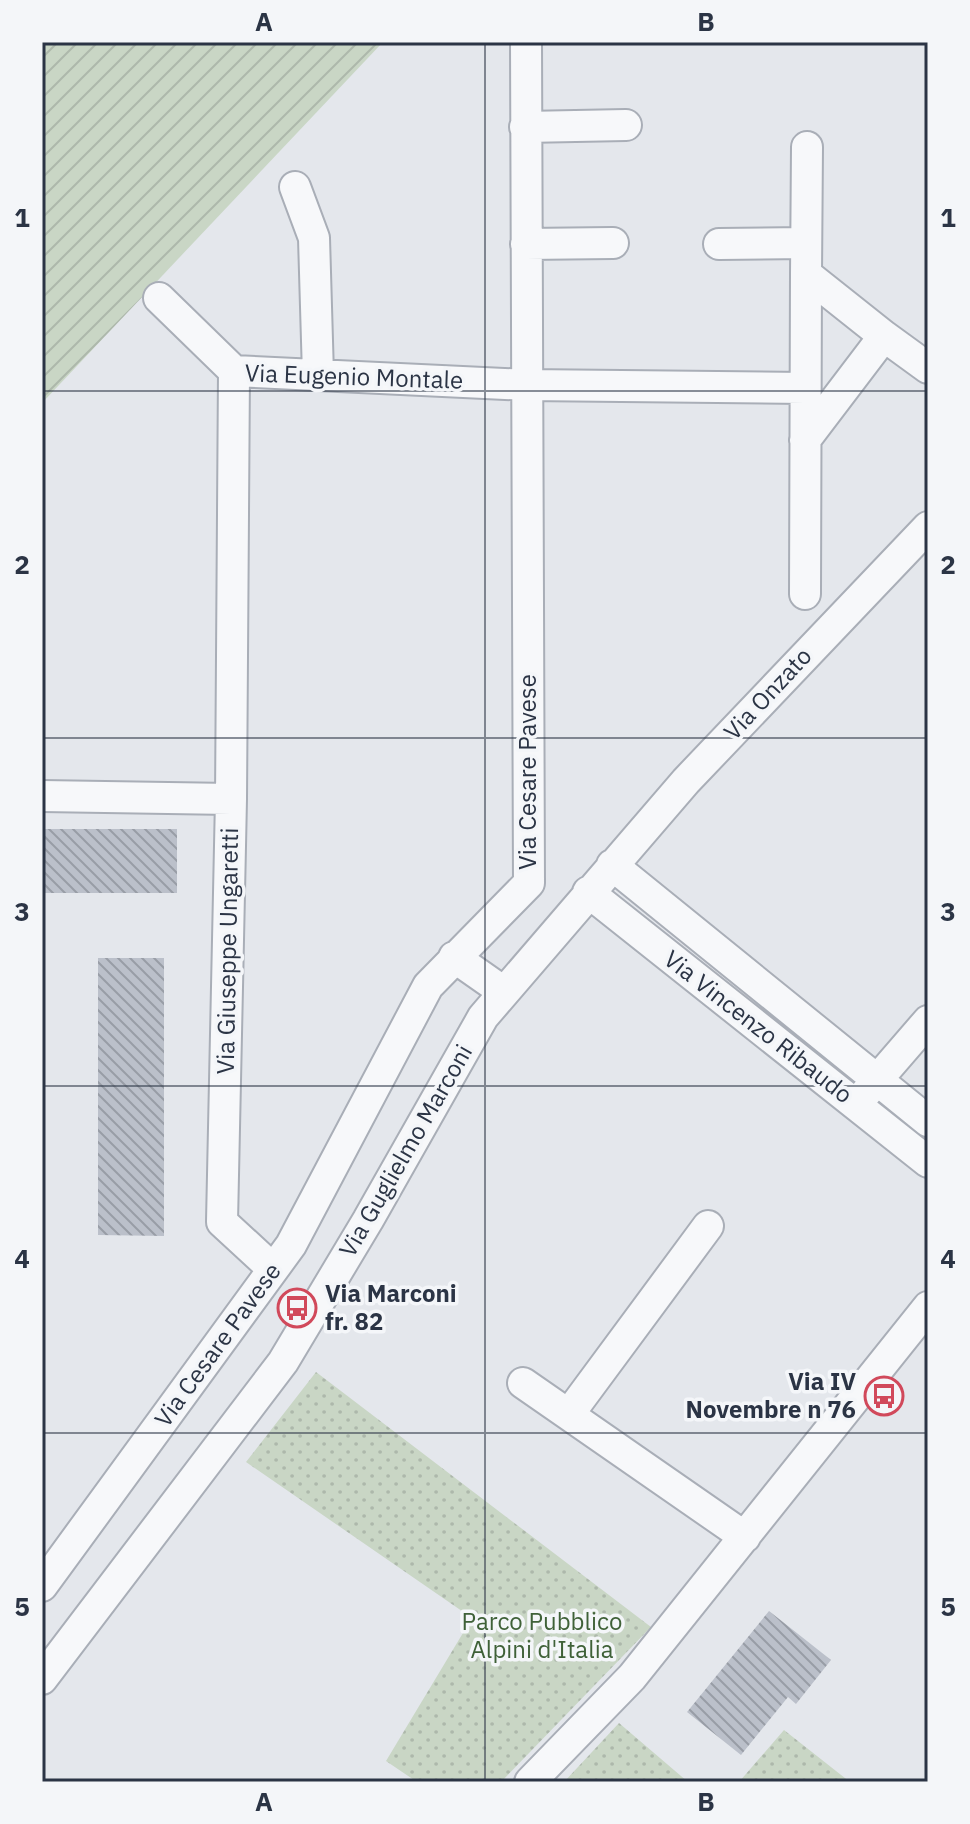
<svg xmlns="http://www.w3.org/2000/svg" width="970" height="1824" font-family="'IBM Plex Sans',sans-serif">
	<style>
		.park { fill: url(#park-dots) }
		.garden { fill: url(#garden-furrows) }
		.building { fill: url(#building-back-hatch) }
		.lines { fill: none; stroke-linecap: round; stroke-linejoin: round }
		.minor-casing { stroke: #a9aeb7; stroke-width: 34 }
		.minor { stroke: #f7f8fa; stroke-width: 30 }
		.grid { fill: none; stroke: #2b3445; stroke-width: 2; stroke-opacity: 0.55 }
		.labels { text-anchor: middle; stroke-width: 7; stroke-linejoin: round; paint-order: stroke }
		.street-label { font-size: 24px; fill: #2b3445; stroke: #f4f6f9 }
		.poi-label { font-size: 24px; font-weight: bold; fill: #2b3445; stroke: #f4f6f9; text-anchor: start }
		.park-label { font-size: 24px; fill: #3f6138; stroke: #f4f6f9 }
		.neatline { fill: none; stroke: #2b3445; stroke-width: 3 }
		.grid-label { font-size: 26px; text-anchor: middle; font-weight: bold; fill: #2b3445 }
	</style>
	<defs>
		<pattern id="park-dots" width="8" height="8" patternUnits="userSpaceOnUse" patternTransform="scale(2)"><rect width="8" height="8" fill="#c9d6c5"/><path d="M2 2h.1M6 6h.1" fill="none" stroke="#adb8ab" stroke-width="1.8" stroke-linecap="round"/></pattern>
		<pattern id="garden-furrows" width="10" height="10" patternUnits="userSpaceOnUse" patternTransform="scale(2)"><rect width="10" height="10" fill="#c9d6c5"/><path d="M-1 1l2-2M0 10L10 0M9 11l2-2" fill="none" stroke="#adb8ab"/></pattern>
		<pattern id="building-back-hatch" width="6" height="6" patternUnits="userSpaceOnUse" patternTransform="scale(2)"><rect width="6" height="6" fill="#bbc0ca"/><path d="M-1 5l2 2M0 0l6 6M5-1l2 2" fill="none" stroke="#989da6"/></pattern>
	</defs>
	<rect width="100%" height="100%" fill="#e4e7ec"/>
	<path class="park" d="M316 1372 651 1627 501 1782H417L386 1761 472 1618 246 1462Z
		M619 1723 688 1782H564Z
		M784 1730 850 1782H739Z"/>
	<path class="garden" d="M42 42H383L42 403Z"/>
	<path class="building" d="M42 829H177V893H42Z
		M98 958H164V1236L98 1235Z
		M769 1611 831 1660 796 1704 788 1697 741 1755 687 1712Z"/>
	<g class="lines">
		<defs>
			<path id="minor" d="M525 127 626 125
				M295 187 314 238 318 375
				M526 244 613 243
				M719 244 806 243
				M806 274 807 147
				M159 298 234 371
				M884 336 928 368
				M805 594 806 274 884 336 805 440
				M42 796 231 799
				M612 865 928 1121
				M588 892 928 1162
				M454 957 504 992
				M864 1095 928 1021
				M273 1269 222 1222 231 799 234 371 527 385 805 388
				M523 1383 745 1537
				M569 1414 708 1226
				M42 1586 291 1245 428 986 529 883 526 42
				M42 1679 283 1362 368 1220 483 1017 686 781 928 527
				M530 1782 632 1677 928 1307"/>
		</defs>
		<use href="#minor" class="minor-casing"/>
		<use href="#minor" class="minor"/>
	</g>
	<path class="grid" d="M485 42V1782M42 391H928M42 738H928M42 1086H928M42 1433H928"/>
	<defs>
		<symbol id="bus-ring" viewBox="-11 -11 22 22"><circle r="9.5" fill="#f4f6f9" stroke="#d1495b" stroke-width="1.5"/><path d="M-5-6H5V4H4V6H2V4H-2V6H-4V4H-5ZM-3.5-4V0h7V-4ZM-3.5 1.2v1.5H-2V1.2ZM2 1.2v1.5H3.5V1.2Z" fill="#d1495b"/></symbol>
	</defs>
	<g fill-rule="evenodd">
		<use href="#bus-ring" x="275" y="1286" width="44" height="44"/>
		<use href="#bus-ring" x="862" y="1374" width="44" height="44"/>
	</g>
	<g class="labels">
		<g class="street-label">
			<text transform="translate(354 377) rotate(2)" y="8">Via Eugenio Montale</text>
			<text transform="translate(768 694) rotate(-47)" y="8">Via Onzato</text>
			<text transform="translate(528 772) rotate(-90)" y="8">Via Cesare Pavese</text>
			<text transform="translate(228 951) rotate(-89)" y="8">Via Giuseppe Ungaretti</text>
			<text transform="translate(758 1027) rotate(38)" y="8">Via Vincenzo Ribaudo</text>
			<text transform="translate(406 1151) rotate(-60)" y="8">Via Guglielmo Marconi</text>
			<text transform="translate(218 1345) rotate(-54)" y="8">Via Cesare Pavese</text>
		</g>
		<g class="poi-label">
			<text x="325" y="1302">Via Marconi<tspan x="325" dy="28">fr. 82</tspan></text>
			<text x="856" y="1390" text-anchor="end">Via IV<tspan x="856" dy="28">Novembre n 76</tspan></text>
		</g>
		<g class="park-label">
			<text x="542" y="1630">Parco Pubblico<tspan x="542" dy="28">Alpini d'Italia</tspan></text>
		</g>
	</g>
	<rect width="970" height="1824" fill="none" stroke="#f4f6f9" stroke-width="88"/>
	<rect x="44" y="44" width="882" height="1736" class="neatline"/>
	<g class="grid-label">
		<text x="264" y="31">A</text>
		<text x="706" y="31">B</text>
		<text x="22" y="227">1</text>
		<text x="948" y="227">1</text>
		<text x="22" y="574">2</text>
		<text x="948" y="574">2</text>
		<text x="22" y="921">3</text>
		<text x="948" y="921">3</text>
		<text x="22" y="1268">4</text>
		<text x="948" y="1268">4</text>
		<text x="22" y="1616">5</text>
		<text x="948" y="1616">5</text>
		<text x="264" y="1811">A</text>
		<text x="706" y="1811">B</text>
	</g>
</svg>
